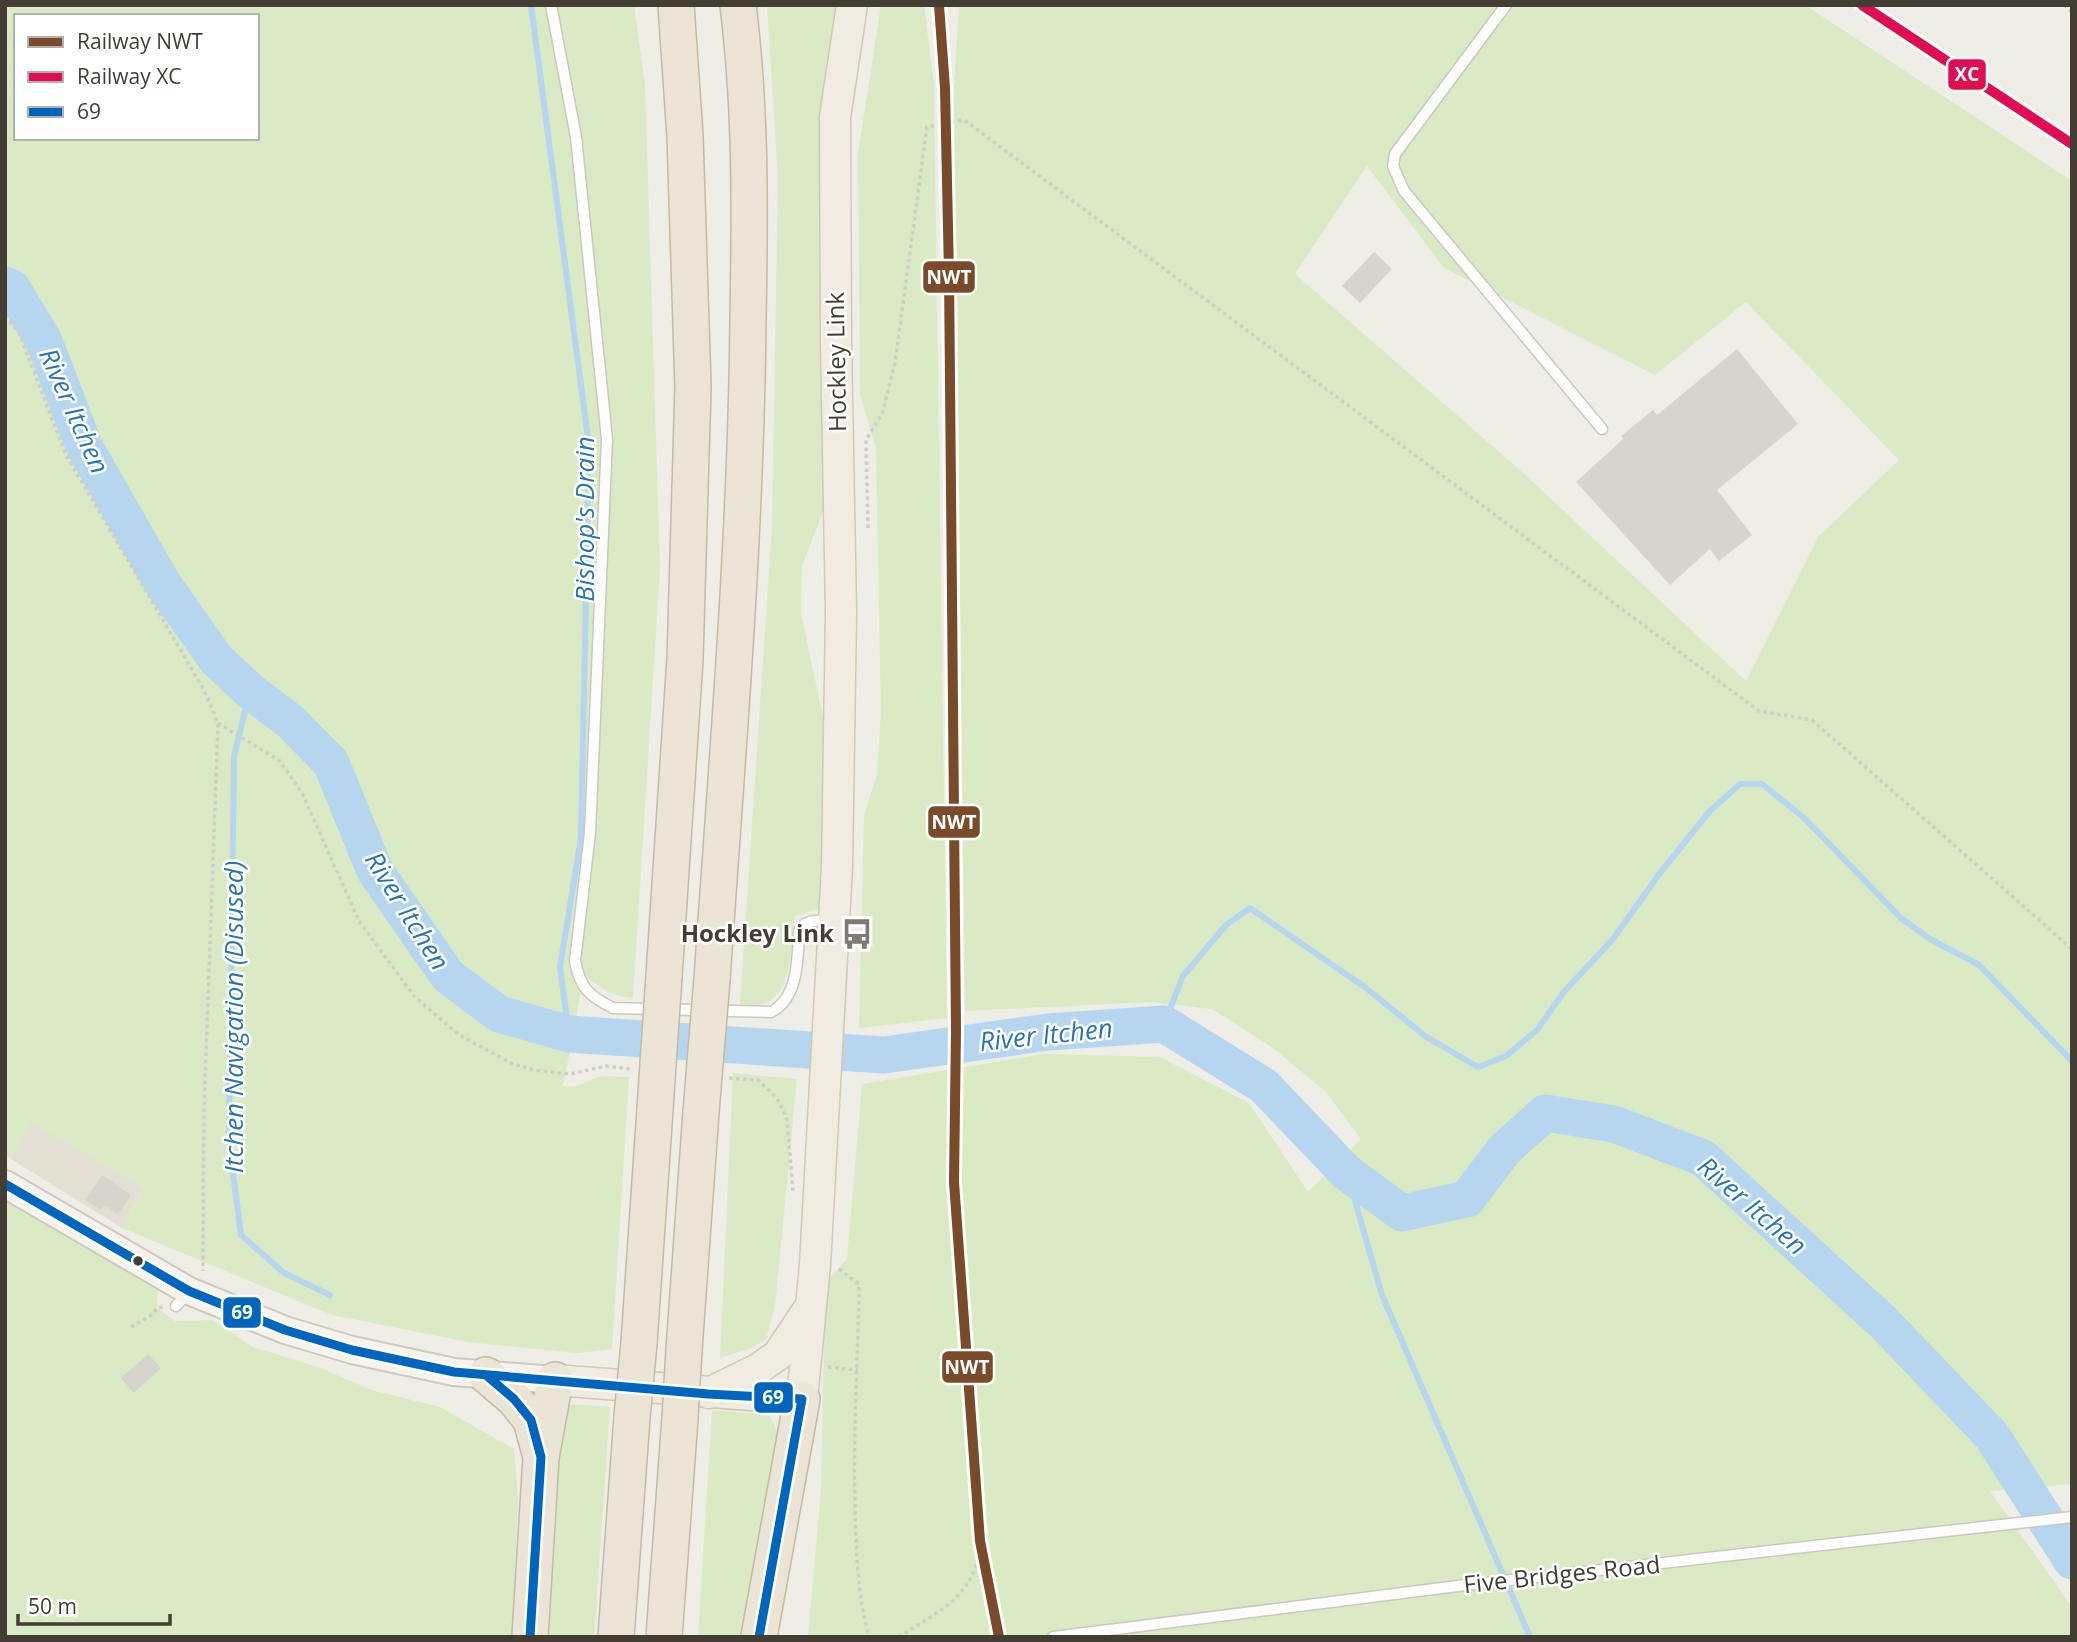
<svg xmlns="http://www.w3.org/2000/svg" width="2077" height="1642" font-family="'Open Sans',sans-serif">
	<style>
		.residential { fill: #e3dfd3 }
		.green { fill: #daeac5; fill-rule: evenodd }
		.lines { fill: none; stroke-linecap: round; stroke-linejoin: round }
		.stream { stroke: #b5d6ee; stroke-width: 6 }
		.river { stroke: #b5d6ee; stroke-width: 37 }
		.building { fill: #d6d4cd }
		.service-casing { stroke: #cac8c2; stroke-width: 13 }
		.secondary-casing { stroke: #cecabd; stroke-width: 30 }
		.primary-casing { stroke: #d1c9b3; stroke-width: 33 }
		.motorway-casing { stroke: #c6baa1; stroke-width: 38 }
		.path { stroke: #d0cdc8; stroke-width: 3.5; stroke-dasharray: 3.5 3.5; stroke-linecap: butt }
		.service { stroke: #fcfcfb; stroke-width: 10 }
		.secondary { stroke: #f6f3ec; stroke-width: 26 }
		.primary { stroke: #f0ece2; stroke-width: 30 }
		.motorway { stroke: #ebe5d7; stroke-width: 35 }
		.motorway-bridge-casing { stroke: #c6baa1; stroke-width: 38; stroke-linecap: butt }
		.path-bridge { stroke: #d0cdc8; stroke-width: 3.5; stroke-dasharray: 3.5 3.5; stroke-linecap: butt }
		.motorway-bridge { stroke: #ebe5d7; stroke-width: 35 }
		.bus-1-casing { stroke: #fff; stroke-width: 14 }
		.bus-1 { stroke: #0065bd; stroke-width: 9 }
		.rail-1-casing { stroke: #fff; stroke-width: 16 }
		.rail-2-casing { stroke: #fff; stroke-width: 16 }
		.rail-1 { stroke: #7a4b2a; stroke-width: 10 }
		.rail-2 { stroke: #df0d52; stroke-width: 10 }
		.bus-dot { fill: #433d33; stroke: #fff; stroke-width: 2.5 }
		.labels { text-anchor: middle; stroke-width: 5; stroke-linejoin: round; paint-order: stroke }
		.street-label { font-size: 24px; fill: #433d33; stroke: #fff }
		.poi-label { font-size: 24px; font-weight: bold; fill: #433d33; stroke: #fff; text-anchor: end }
		.water-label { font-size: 26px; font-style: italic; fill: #2c74b0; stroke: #fff }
		.line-badge { stroke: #fff; stroke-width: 2.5 }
		.badge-label { font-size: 19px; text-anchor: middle; font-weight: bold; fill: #fff }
	</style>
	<rect width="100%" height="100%" fill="#eeede6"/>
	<path class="residential" d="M31 1121 144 1188 122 1228 11 1159Z"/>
	<path class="green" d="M5 5H634L645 85 660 568 633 998C612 997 601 987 584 976L563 1086C580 1088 581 1083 595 1078 606 1075 617 1077 629 1077L612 1349 578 1353 468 1342 332 1315 122 1228 144 1188 31 1122 11 1159 5 1155ZM16 16H257V138H16Z
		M767 5H839L827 59 819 180 823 336 830 466 824 509 802 566 801 613 823 717 821 908 795 916C791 942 793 997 762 1004 755 1006 746 1004 740 1004L772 526 778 179Z
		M881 5H924L934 85 947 1018 859 1028 864 816 877 774 881 713 876 449 860 394 858 154Z
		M959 5H1805L2072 181V1484L1990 1491 2072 1607V1637H808L821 1490 825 1284 847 1259 862 1084 1043 1054 1160 1057 1249 1103 1308 1192 1361 1139 1325 1091 1273 1048 1212 1009 1151 1002 965 1011 954 87ZM1367 166 1444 268 1655 375 1746 302 1899 460 1818 537 1746 681 1521 471 1295 274Z
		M733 1073 797 1079 775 1306 766 1339 754 1347 720 1358Z
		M5 1194 158 1287 157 1308 175 1321 213 1320 253 1347 321 1368 371 1390 440 1407 514 1449 518 1499 512 1637H5Z
		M564 1404 610 1407 594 1637H546L556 1438Z
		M712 1410 769 1415 781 1438 745 1637H698Z"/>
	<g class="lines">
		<path class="stream" d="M531 5 589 446 581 838 560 967 569 1034
			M250 691 234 756 229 1142 241 1235 284 1273 330 1295
			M1164 1024 1183 976 1226 925 1250 908 1366 988 1425 1036 1478 1067 1506 1056 1537 1030 1563 993 1613 939 1660 873 1710 811 1740 784H1762L1803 817 1901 918 1930 939 1979 965 2072 1061
			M1347 1173 1382 1295 1530 1637"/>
		<path class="river" d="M5 285 12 288 44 341 84 446 163 584 216 659 250 691 291 722 331 763 375 871 448 976 499 1014 569 1034 884 1055 1048 1032 1164 1024 1264 1086 1347 1173 1402 1213 1467 1199 1504 1150 1545 1113 1614 1124 1703 1158 1884 1323 1992 1436 2072 1561"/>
	</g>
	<path class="building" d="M1374 252 1392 269 1360 303 1342 286Z
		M1737 349 1798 424 1717 490 1752 535 1719 561 1710 549 1670 585 1576 482 1623 439 1621 436 1653 410 1657 415Z
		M102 1175 131 1195 118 1214 105 1205 101 1210 85 1200Z
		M148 1354 161 1368 134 1393 121 1378Z"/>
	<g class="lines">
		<defs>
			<path id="service" d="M551 5 576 137 607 439 590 833 575 961C580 988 589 996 613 1008L771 1012C798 999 798 958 799 931 804 919 819 921 832 920
				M1506 5 1395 154 1393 166 1404 191 1602 429
				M176 1306 189 1291
				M1053 1637 1466 1585 2072 1517"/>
			<path id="secondary" d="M5 1184 189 1291 285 1330 352 1350 454 1372 555 1380"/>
			<path id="primary" d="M555 1380 802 1399 815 1265 837 867 841 612 836 341 835 117 852 5
				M709 1393 758 1369 778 1355 808 1310"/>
			<path id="motorway" d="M664 976 685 659 693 387 685 136 676 5
				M712 979C727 759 746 538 748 318 750 213 751 109 738 5
				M639 1343 655 1109
				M684 1350 701 1112
				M486 1375 514 1399 531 1420 541 1457
				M530 1637 541 1457 555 1380
				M616 1637 632 1417
				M664 1637 680 1418
				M759 1637 802 1399"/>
		</defs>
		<use href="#service" class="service-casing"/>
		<use href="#secondary" class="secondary-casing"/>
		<use href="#primary" class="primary-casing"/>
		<use href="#motorway" class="motorway-casing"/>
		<path class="path" d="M939 5 945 88
			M2064 5 2072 12
			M5 316 19 333 66 455 204 690 218 723 204 1110 203 1271
			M868 528 866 440 882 414 895 363 927 127 964 120 1759 711 1812 720 2072 949
			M218 723 280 761 302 793 359 921 414 996 459 1035 513 1064 534 1070 570 1074 606 1066 631 1069
			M729 1078 758 1080 777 1098 787 1120 793 1191
			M839 1269 859 1284C858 1357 853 1430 855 1504 856 1549 857 1593 869 1637
			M131 1327 153 1314 157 1308 163 1307
			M828 1367 858 1370
			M899 1637C927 1618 963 1603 975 1568 978 1560 979 1550 980 1541L954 1182"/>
		<use href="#service" class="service"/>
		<use href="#secondary" class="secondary"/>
		<use href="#primary" class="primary"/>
		<use href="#motorway" class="motorway"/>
		<defs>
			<path id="motorway-bridge" d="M655 1109 664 976
				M701 1112 712 979
				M632 1417 639 1343
				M680 1418 684 1350"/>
		</defs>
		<use href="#motorway-bridge" class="motorway-bridge-casing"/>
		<path class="path-bridge" d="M945 88 956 1030 954 1182"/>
		<use href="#motorway-bridge" class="motorway-bridge"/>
		<defs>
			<path id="bus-1" d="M5 1184 189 1291 285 1330 352 1350 454 1372 708 1394 802 1399 759 1637
				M486 1375 514 1399 531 1420 541 1457 530 1637"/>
		</defs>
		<use href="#bus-1" class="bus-1-casing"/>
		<use href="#bus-1" class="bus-1"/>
		<defs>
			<path id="rail-1" d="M939 5 945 88 949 274 956 1030 954 1182 980 1541 999 1637"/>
			<path id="rail-2" d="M1862 5 2072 144"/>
		</defs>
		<use href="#rail-1" class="rail-1-casing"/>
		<use href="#rail-2" class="rail-2-casing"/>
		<use href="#rail-1" class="rail-1"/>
		<use href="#rail-2" class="rail-2"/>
	</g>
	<defs>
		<symbol id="bus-bare" viewBox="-9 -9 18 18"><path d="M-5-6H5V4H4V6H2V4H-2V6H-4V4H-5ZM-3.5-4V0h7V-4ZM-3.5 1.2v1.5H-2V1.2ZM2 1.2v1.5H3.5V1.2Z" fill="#7f7b72" stroke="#fff" stroke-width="2.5" paint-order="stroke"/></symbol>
	</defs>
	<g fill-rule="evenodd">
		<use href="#bus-bare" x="835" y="912" width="44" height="44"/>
	</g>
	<circle class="bus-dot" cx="138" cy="1261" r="6"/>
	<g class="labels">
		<g class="street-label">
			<text transform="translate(837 362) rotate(-91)" y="8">Hockley Link</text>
			<text transform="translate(1562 1575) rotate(-6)" y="8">Five Bridges Road</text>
		</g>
		<g class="poi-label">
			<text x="834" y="942">Hockley Link</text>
		</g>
		<g class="water-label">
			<text transform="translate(74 411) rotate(66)" y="9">River Itchen</text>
			<text transform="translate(585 519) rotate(-90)" y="9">Bishop's Drain</text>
			<text transform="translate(407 911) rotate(58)" y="9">River Itchen</text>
			<text transform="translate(234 1017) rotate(-90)" y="9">Itchen Navigation (Disused)</text>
			<text transform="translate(1046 1035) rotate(-6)" y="9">River Itchen</text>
			<text transform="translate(1752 1206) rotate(41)" y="9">River Itchen</text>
		</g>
	</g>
	<g class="line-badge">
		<rect x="1947" y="58" width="40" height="33" rx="7" fill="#df0d52"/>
		<rect x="922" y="260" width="54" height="34" rx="7" fill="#7a4b2a"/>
		<rect x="927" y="805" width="54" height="34" rx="7" fill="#7a4b2a"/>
		<rect x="222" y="1296" width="40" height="33" rx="7" fill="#0065bd"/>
		<rect x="941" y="1350" width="53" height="34" rx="7" fill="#7a4b2a"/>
		<rect x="753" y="1381" width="41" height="33" rx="7" fill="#0065bd"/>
	</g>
	<g class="badge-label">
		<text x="1967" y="81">XC</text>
		<text x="949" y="284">NWT</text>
		<text x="954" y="829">NWT</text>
		<text x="242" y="1319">69</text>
		<text x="967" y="1374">NWT</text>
		<text x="773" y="1404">69</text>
	</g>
	<rect width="2077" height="1642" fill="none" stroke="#433d33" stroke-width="14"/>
	<rect x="14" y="14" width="245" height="126" fill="#ffffff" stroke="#b4b1ad" stroke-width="2"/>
	<rect x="28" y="37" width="35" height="10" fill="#7a4b2a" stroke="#b4b1ad" stroke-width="2"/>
	<text x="77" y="49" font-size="21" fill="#433d33">Railway NWT</text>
	<rect x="28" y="72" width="35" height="10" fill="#df0d52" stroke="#b4b1ad" stroke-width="2"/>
	<text x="77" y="84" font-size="21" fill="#433d33">Railway XC</text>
	<rect x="28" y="107" width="35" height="10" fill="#0065bd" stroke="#b4b1ad" stroke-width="2"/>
	<text x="77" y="119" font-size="21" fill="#433d33">69</text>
	<path d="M18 1614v10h152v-10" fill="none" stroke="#433d33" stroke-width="3.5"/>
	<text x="28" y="1614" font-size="21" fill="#433d33" stroke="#ffffff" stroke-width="5" paint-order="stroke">50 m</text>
</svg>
